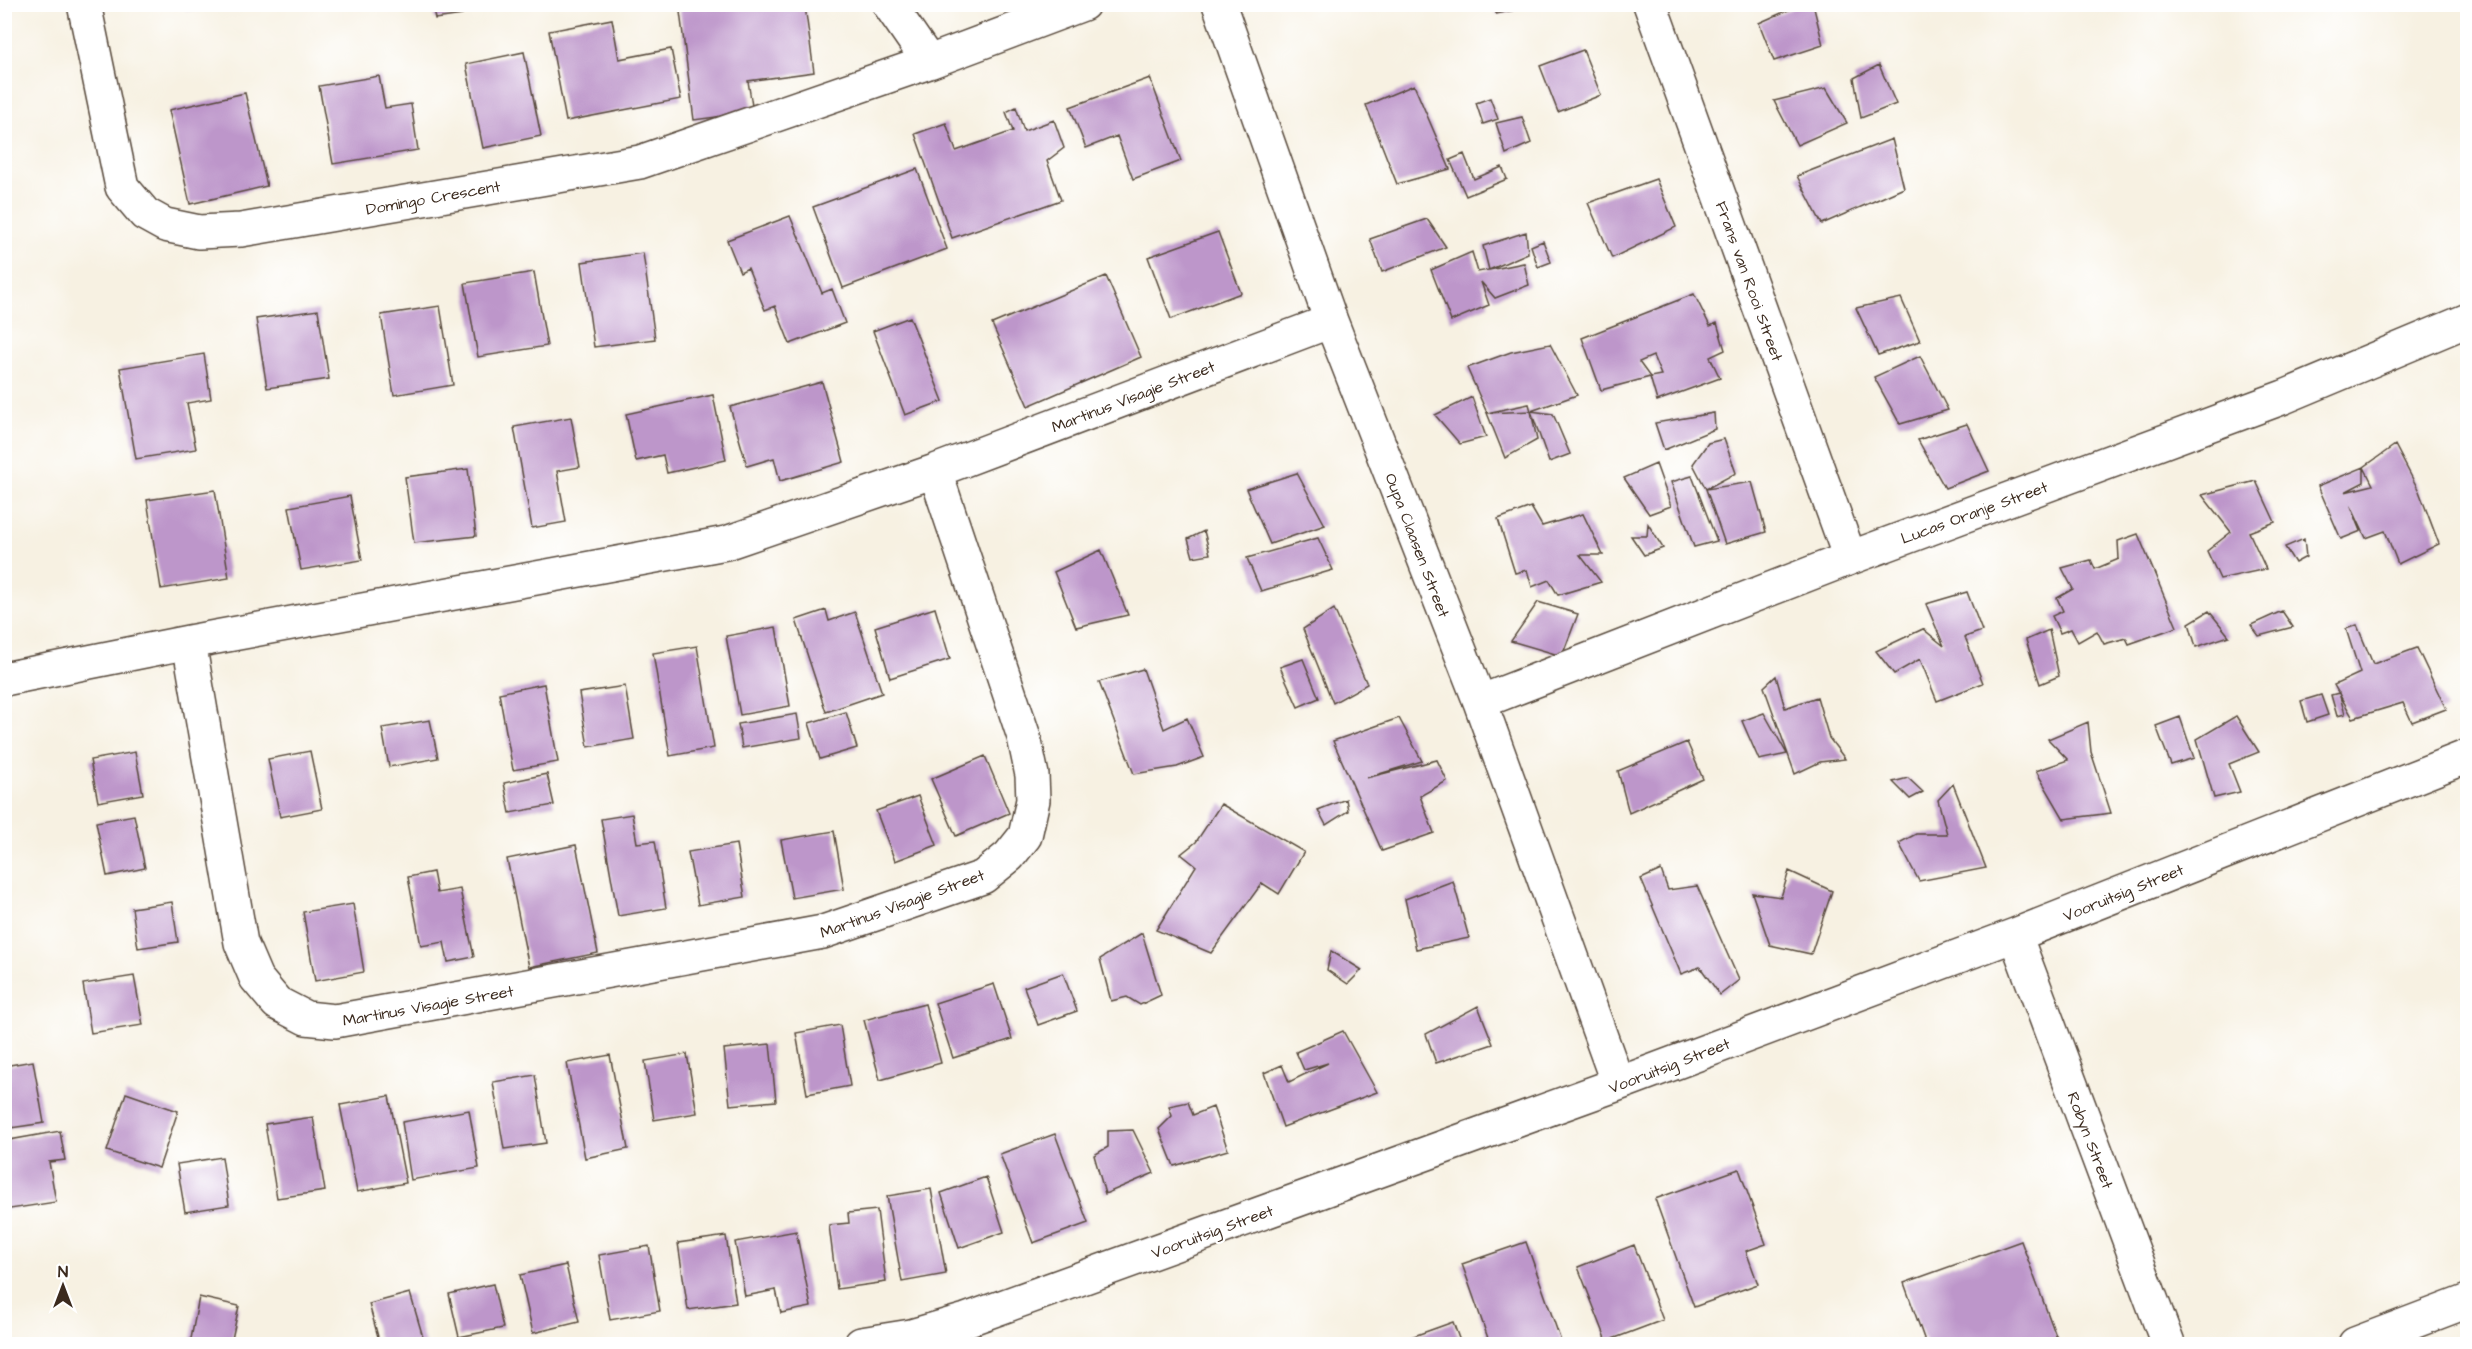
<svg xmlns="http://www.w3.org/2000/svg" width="2472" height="1349" font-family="'Architects Daughter',sans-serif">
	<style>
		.building { fill: #bd96ca }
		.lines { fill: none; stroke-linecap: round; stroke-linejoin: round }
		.minor-casing { stroke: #57483b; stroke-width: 36 }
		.minor { stroke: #fff; stroke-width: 33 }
		.labels { text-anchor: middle; stroke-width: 4.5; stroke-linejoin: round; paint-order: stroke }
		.street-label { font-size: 16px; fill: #3b2a1e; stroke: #fff }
	</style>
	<rect width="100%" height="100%" fill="#fff"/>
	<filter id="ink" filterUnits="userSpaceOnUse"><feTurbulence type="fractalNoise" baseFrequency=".0167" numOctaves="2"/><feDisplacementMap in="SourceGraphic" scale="12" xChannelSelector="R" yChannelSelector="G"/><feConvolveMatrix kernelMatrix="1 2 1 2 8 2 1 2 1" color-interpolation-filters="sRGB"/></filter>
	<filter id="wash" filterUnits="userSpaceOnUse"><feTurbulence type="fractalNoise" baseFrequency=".008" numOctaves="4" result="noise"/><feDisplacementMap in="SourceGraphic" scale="24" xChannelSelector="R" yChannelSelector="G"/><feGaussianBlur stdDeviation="1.35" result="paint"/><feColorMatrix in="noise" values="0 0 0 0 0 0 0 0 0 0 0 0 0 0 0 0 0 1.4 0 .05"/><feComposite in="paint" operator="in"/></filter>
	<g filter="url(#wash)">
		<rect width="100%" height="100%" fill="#f7f1e2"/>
		<g id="blocks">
			<path class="building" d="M185 4H216L217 6 186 11Z
				M432 4H460L462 15 435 19Z
				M679 4H784L785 8 805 6 814 72 748 81 753 112 694 120Z
				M1496 4H1514L1515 10 1496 14Z
				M1802 4H1813L1823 45 1774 61 1759 23Z
				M612 19 619 59 671 49 681 99 566 121 549 31Z
				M1583 50 1601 95 1558 112 1540 66Z
				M524 52 541 136 483 148 466 64Z
				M1879 65 1896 104 1861 118 1854 78Z
				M379 76 385 108 411 104 418 150 333 164 319 86Z
				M1150 78 1181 161 1133 179 1117 136 1086 148 1070 107Z
				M1414 85 1450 169 1397 184 1366 105Z
				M1826 88 1847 123 1797 145 1774 101Z
				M245 93 267 186 190 204 169 110Z
				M1490 98 1498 119 1483 124 1476 103Z
				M1016 107 1024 131 1054 120 1064 148 1047 161 1061 200 952 238 915 134 946 123 956 151 1013 131 1006 112Z
				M1522 117 1531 143 1506 154 1496 123Z
				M1892 139 1904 188 1822 224 1797 176Z
				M1464 154 1474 179 1502 167 1507 179 1466 196 1450 160Z
				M917 169 947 249 843 288 813 207Z
				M1656 179 1676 227 1612 258 1588 203Z
				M790 216 822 293 832 289 845 323 790 344 775 306 765 310 748 268 740 272 727 240Z
				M1427 219 1446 247 1382 272 1370 239Z
				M1218 232 1241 293 1171 319 1148 257Z
				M1526 232 1528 253 1489 270 1524 263 1529 285 1495 298 1481 282 1489 305 1451 321 1431 270 1472 252 1478 272 1489 270 1483 246Z
				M1543 241 1551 262 1538 267 1531 246Z
				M643 253 655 339 594 347 582 262Z
				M534 272 547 346 478 357 465 283Z
				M1106 276 1141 357 1028 406 992 324Z
				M1694 294 1710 326 1717 323 1725 350 1710 357 1720 378 1657 401 1650 377 1661 375 1653 356 1639 362 1650 377 1601 390 1582 338Z
				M1901 298 1920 341 1878 355 1856 308Z
				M440 306 453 385 394 395 381 315Z
				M318 310 329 379 267 388 256 319Z
				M910 317 943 401 905 415 873 331Z
				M1550 344 1577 395 1531 411 1553 414 1570 454 1549 462 1531 411 1529 404 1487 413 1467 368 1511 352Z
				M204 354 211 399 187 403 196 449 136 459 120 368Z
				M1920 356 1948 410 1900 424 1874 377Z
				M822 382 844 462 780 481 774 458 747 466 730 407Z
				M713 395 726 460 667 473 663 455 636 461 626 414Z
				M1472 397 1486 437 1460 444 1435 415Z
				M1531 411 1537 440 1505 458 1487 413Z
				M1714 413 1715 429 1664 450 1655 423Z
				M571 417 580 467 557 471 566 522 532 528 514 427Z
				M1967 424 1989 471 1945 488 1918 440Z
				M1724 439 1736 473 1706 489 1693 464 1708 443Z
				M2395 445 2419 491 2439 544 2398 564 2385 531 2366 538 2351 506 2361 531 2341 539 2318 486 2364 467V482L2345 492 2373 485 2364 467Z
				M1656 464 1671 506 1649 514 1624 478Z
				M468 469 476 536 414 543 405 477Z
				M1297 473 1325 525 1270 544 1246 489Z
				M1692 476 1717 541 1694 547 1671 482Z
				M2256 481 2275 522 2249 532 2266 569 2220 579 2207 551 2231 532 2202 495Z
				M1752 482 1766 532 1725 544 1706 489Z
				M215 490 229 578 161 589 147 500Z
				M350 496 362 560 301 570 289 507Z
				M1531 507 1542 526 1583 514 1603 555H1580L1601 582 1558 595 1549 580 1532 587 1527 570 1515 573 1498 519Z
				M1648 524 1663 548 1644 555 1631 536H1647Z
				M1204 531 1210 554 1193 557 1188 539Z
				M2138 534 2177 627 2129 644 2126 638 2104 644 2097 631 2078 642 2071 629 2060 633 2052 616 2063 611 2057 598 2073 589 2062 568 2091 560 2095 569 2119 559 2118 541Z
				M1318 538 1333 570 1261 591 1247 558Z
				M2304 539 2306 557 2295 563 2285 547Z
				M1101 550 1128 615 1076 627 1054 572Z
				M1967 592 1982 631 1965 637 1983 683 1937 701 1920 659 1894 674 1876 651 1923 629 1944 646 1926 604Z
				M1538 602 1578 614 1562 656 1511 641Z
				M935 608 950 659 890 678 875 627Z
				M1334 609 1367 684 1333 703 1303 629Z
				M826 610 829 621 855 612 882 693 826 712 796 620Z
				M2209 611 2229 636 2196 647 2189 623Z
				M2282 611 2293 627 2259 636 2251 625Z
				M2357 625 2373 664 2417 648 2446 709 2412 722 2403 703 2353 718 2334 685 2360 673 2346 629Z
				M776 627 790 706 740 715 726 636Z
				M2049 630 2059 676 2040 684 2026 640Z
				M697 646 714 748 670 756 653 653Z
				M1303 659 1319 698 1298 707 1280 667Z
				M1143 669 1164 729 1187 718 1204 757 1177 767 1134 774 1099 682Z
				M1776 676 1785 708 1817 697 1829 738 1845 759 1820 762 1795 774 1764 687Z
				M544 684 558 762 513 770 499 693Z
				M625 686 634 739 588 747 579 693Z
				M2339 693 2345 714 2337 716 2331 695Z
				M2321 695 2328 715 2307 722 2301 701Z
				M846 712 857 748 820 759 809 723Z
				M1764 713 1787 754 1759 760 1742 721Z
				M797 714 801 738 742 748 738 724Z
				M2236 716 2259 752 2229 764 2240 792 2214 798 2197 739Z
				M2180 717 2194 758 2171 765 2156 726Z
				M1399 718 1422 761 1366 778 1437 760 1447 781 1420 796 1434 833 1382 851 1333 741Z
				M430 720 438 758 389 767 382 728Z
				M2088 722 2091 752 2111 813 2064 819 2036 771 2068 760 2048 739Z
				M1687 742 1703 779 1629 813 1618 771Z
				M310 751 322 809 280 817 268 759Z
				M135 752 143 794 98 802 90 760Z
				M985 756 1009 813 956 836 931 779Z
				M547 774 554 805 510 813 504 783Z
				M1908 778 1923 792 1910 799 1893 782Z
				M1953 784 1986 868 1919 881 1899 843 1916 834H1947L1938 800Z
				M918 796 937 845 895 861 876 811Z
				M1346 799 1348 811 1326 825 1318 810Z
				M1221 804 1304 852 1279 894 1262 883 1211 953 1156 930 1196 866 1181 854 1196 842Z
				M632 814 637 843 655 841 666 908 618 916 601 819Z
				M134 815 145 868 107 876 96 822Z
				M834 831 844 889 792 898 781 840Z
				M736 844 745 897 698 905 688 852Z
				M576 845 598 953 529 967 507 859Z
				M1661 870 1668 890 1697 886 1739 980 1720 995 1700 967 1681 974 1641 879Z
				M1789 871 1832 891 1811 954 1770 945 1752 893 1781 897Z
				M433 872 437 893 460 889 474 957 448 962 444 942 421 946 408 877Z
				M1453 881 1469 938 1416 949 1405 899Z
				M172 902 178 942 138 948 132 908Z
				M353 904 364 972 315 981 303 912Z
				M1142 933 1161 995 1140 1005 1127 997 1111 1001 1100 959Z
				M1331 951 1362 970 1348 984 1327 970Z
				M1063 973 1077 1011 1038 1025 1024 987Z
				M134 976 143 1025 91 1033 83 984Z
				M994 984 1012 1039 953 1058 935 1003Z
				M925 1004 941 1063 880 1080 864 1020Z
				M1478 1006 1493 1044 1436 1063 1426 1034Z
				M840 1025 850 1086 807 1094 796 1033Z
				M1343 1031 1377 1092 1283 1127 1264 1073 1282 1065 1289 1082 1328 1063 1304 1070 1296 1052Z
				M770 1044 776 1101 730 1105 724 1049Z
				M687 1054 697 1113 654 1120 645 1061Z
				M610 1055 628 1149 585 1158 567 1063Z
				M33 1061 44 1123 4 1129V1066Z
				M535 1075 546 1143 504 1149 493 1082Z
				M126 1093 178 1111 159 1168 107 1151Z
				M389 1096 406 1183 357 1192 340 1105Z
				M1188 1102 1193 1115 1213 1107 1228 1150 1174 1166 1159 1129 1172 1116 1169 1106Z
				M469 1110 479 1168 411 1180 402 1122Z
				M313 1117 325 1191 277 1198 265 1124Z
				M1133 1130 1154 1173 1105 1194 1094 1155 1108 1147V1131Z
				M60 1131 65 1160 49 1162 56 1202 4 1210V1141Z
				M1055 1134 1088 1223 1033 1243 1000 1154Z
				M222 1157 229 1205 185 1212 177 1164Z
				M1739 1169 1766 1244 1746 1251 1758 1284 1694 1307 1655 1199Z
				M986 1177 1004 1232 959 1248 941 1193Z
				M931 1189 946 1274 902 1282 887 1196Z
				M877 1210 886 1282 837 1289 829 1225 849 1223 848 1213Z
				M796 1231 811 1307 781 1313 776 1290 745 1296 735 1242Z
				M726 1236 736 1303 688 1310 678 1243Z
				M2021 1241 2059 1344H1926L1904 1283Z
				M1526 1242 1562 1344H1490L1462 1264Z
				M1634 1245 1663 1320 1607 1341 1578 1267Z
				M649 1246 660 1311 610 1320 599 1255Z
				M566 1265 579 1322 533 1333 520 1275Z
				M493 1284 503 1328 459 1337 449 1294Z
				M410 1293 425 1344H380L369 1304Z
				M199 1297 239 1306 231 1344H190Z
				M1453 1322 1461 1344H1401L1400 1341Z"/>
		</g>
	</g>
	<g filter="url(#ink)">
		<use href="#blocks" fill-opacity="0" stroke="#57483b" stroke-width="1.5"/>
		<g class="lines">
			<defs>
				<path id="minor" d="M84 4 122 187 145 214 165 225 199 232 241 230 640 162 929 62 1083 4
					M889 4 929 62
					M1219 4 1331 321 1480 702 1618 1084
					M1650 4 1850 558
					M189 642 241 943 256 978 277 1003 306 1018 335 1021 823 932 983 877 1009 856 1025 836 1033 800 1032 775 1024 737 935 471
					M4 679 189 642 726 543 935 471 1331 321
					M1480 702 1850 558 2284 397 2468 320
					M2015 935 2168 1344
					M861 1344 911 1336 966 1320 1618 1084 2015 935 2468 756
					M2355 1344 2468 1301"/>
			</defs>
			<use href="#minor" class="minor-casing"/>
			<use href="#minor" class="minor"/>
		</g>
	</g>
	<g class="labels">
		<g class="street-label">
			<text transform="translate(433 197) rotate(-10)" y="6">Domingo Crescent</text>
			<text transform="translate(1750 281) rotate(70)" y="6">Frans van Rooi Street</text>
			<text transform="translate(1133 396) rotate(-21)" y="6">Martinus Visagie Street</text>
			<text transform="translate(1974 512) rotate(-20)" y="6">Lucas Oranje Street</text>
			<text transform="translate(1418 545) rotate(69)" y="6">Oupa Claasen Street</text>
			<text transform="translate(2123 892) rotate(-22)" y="6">Vooruitsig Street</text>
			<text transform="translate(902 903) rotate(-20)" y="6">Martinus Visagie Street</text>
			<text transform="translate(428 1005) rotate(-10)" y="6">Martinus Visagie Street</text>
			<text transform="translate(1669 1065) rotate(-21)" y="6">Vooruitsig Street</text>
			<text transform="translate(2091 1140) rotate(69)" y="6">Robyn Street</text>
			<text transform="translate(1212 1231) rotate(-20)" y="6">Vooruitsig Street</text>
		</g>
	</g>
	<rect width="2472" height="1349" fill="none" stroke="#fff" stroke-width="24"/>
	<g transform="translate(63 1286)" stroke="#ffffff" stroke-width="4.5" paint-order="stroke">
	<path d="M0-4.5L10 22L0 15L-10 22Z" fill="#3b2a1e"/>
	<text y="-9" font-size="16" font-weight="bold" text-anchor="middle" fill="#3b2a1e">N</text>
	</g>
</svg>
